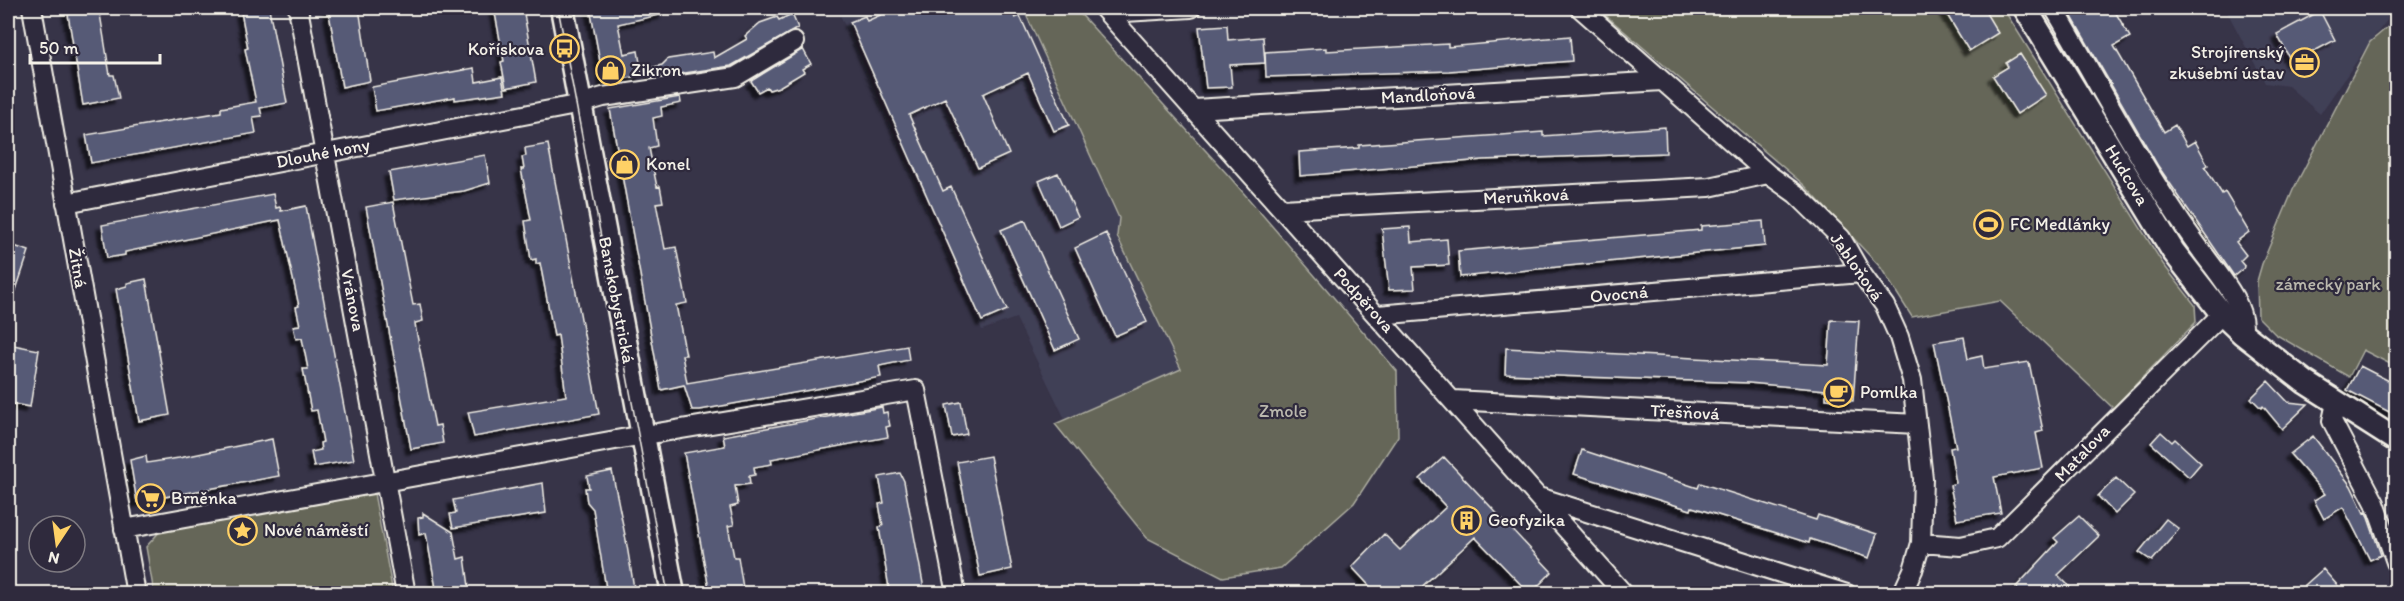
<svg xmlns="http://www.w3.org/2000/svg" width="2404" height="601" font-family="Itim,sans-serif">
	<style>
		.built { fill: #413f56 }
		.green { fill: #656658; stroke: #acaca0; stroke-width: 1.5 }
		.building { fill: #575a76; stroke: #f4f1e8; stroke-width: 1.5; filter: url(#shadow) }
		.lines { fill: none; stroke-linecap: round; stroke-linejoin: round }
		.minor-casing { stroke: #f4f1e8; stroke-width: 22 }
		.tertiary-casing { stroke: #f4f1e8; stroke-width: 27 }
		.minor { stroke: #2f2a3d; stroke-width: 18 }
		.tertiary { stroke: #2f2a3d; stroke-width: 22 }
		.tram { stroke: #f4f1e8; stroke-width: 1.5 }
		.labels { text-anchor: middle; stroke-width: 4.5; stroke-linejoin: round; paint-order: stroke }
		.poi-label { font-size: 18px; fill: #f4f1e8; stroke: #2f2a3d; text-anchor: start }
		.street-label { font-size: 18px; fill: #f4f1e8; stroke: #2f2a3d }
		.park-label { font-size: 18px; fill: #bbb9ae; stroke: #2f2a3d }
	</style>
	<defs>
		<filter id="shadow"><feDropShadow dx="-5" dy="5" stdDeviation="1.5" flood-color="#0009"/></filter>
	</defs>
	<rect width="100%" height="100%" fill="#373448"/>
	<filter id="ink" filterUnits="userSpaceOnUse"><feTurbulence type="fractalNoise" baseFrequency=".0167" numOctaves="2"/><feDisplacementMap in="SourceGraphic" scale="12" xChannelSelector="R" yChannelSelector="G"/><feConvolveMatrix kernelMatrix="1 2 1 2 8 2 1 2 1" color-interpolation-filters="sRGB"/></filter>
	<g filter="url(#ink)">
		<path class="built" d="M837 8H1023L1119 219 1117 236 1181 369 1065 419 1016 318 982 330 919 195Z
			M2225 8H2396V14L2391 15 2370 42 2320 114 2288 86 2265 83Z"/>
		<path class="green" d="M1023 8H1075L1228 175 1397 371 1398 436 1354 503 1281 568 1223 577 1147 538 1055 424 1181 369 1117 236 1119 218Z
			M1597 8H2003L2163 264 2195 305 2196 322 2113 408 2000 301 1912 317 1881 268 1804 185Z
			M2396 20V367L2363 350 2349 377 2275 334 2258 317 2257 281 2262 264 2293 190 2370 42Z
			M373 488 393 593H154L146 547 162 529Z"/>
		<path class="building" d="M67 8H99L110 75H114L119 98 83 105Z
			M245 8H269L287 103 260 108 262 116 253 117 256 133 91 163 86 135 221 112V108L256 102 245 49 248 48 241 12 245 11Z
			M328 8H359L370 81 342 87Z
			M494 8H523L536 82 506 88 501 62 504 61Z
			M590 8H663L664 14 618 24 624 54 638 51 642 75 604 83Z
			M896 8H1010L1015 18 1020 16 1069 125 1054 131 1028 73 983 94 1009 154 978 168 945 98 909 115 943 191 951 187 1007 310 982 321 850 22 865 16 867 21Z
			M1943 8H1983L1998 33 1969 51Z
			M2067 8H2113L2130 37 2114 46 2164 132 2175 125 2187 146 2195 141 2208 165 2205 167 2222 194 2225 192 2249 232 2236 242 2246 255 2240 261 2245 267 2234 276 2158 166Z
			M2320 11 2335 40 2292 63 2277 34Z
			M792 14 798 28 731 66 652 78 650 68 662 65 668 59 713 52 714 58 747 39 745 36 760 23 777 17 779 20Z
			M1227 25 1228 40 1263 37 1265 63 1230 65 1232 87 1206 88 1199 27Z
			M1570 36 1572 61 1449 71 1266 77 1265 52 1326 48V51L1448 44V47Z
			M803 49 811 64 802 69 804 72 779 87 769 90 767 87 758 92 751 81Z
			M2020 54 2046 95 2017 114 1993 76 2008 67 2006 63Z
			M474 68 476 82 502 77 505 93 455 100V97L376 111 372 87Z
			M680 97 681 103 661 107 662 116 653 118 657 146 649 148 657 187 660 186 663 202 656 203 665 249 676 247 687 303 676 305 686 355H682L687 383 907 346 909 360 879 366 881 377 700 410H692L684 385 661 390 610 109Z
			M1665 127 1666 153 1483 160 1300 176 1299 152 1359 148V145L1543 132V136Z
			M548 144 599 414 474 437 468 412 566 396 558 335 554 336 540 263 536 264V259L531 260 525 221 531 220 521 169H524L522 157 526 156 525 148Z
			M485 155 490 183 464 191 394 200 389 172Z
			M1058 173 1078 217 1059 226 1039 181Z
			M273 194 276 208 280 207 281 211 306 206 354 460 314 467 311 452 321 450 320 443 323 442 317 410 311 411 303 369H308L302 338 296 339 293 326 300 325 296 307 299 306 280 220 125 252V255L107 258 102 225Z
			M393 202 413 305 420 304 423 321 415 323 416 330 435 426 440 425 443 443 411 449 366 207Z
			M1025 220 1079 339 1055 350 1001 230Z
			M1763 221 1765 246 1460 277 1458 251 1701 230V226Z
			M1410 227 1411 242 1447 239 1449 265 1413 267 1415 289 1389 290 1382 229Z
			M1106 233 1147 322 1115 336 1075 248Z
			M8 244 29 251 10 308H8Z
			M146 279 170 415 139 421 116 289 127 286V283Z
			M1831 320 1859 321 1853 401 1826 399V390L1749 383 1505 374 1506 348 1828 365Z
			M1964 337 1968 359 1982 356 1984 369 2029 362 2043 431 2036 433 2043 468 1994 477 2001 513 1957 520 1950 485 1956 483 1950 448 1956 447 1934 342Z
			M8 344 39 350 30 407 8 403Z
			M2360 366 2397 385V416L2347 390Z
			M2268 381 2288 402 2308 404 2282 429 2263 406 2261 408 2251 398Z
			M961 402 967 434 952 437 946 405Z
			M882 407 883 413 887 412 890 426 886 427 888 437 771 459 772 464 754 467 755 475 749 476 750 484 735 486 738 505 730 507 734 525 728 526 734 557H738L744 594H710L684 453 725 446 723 436Z
			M2161 432 2172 442 2175 439 2201 463 2189 477 2151 443Z
			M2313 436 2351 486 2364 513 2366 512 2381 555 2370 560 2343 507 2324 519 2314 500 2325 494 2290 454Z
			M272 439 279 476 137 502 130 460 146 456 147 463 179 458Z
			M1582 450 1698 488 1700 483 1816 520 1818 515 1877 534 1869 558 1810 539 1809 543 1692 507 1691 510 1574 474Z
			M990 456 1012 569 980 576 957 462Z
			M1444 457 1552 572 1530 594 1475 537 1414 594H1377L1352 567 1384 534 1400 550 1446 507 1420 479Z
			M612 471 626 540 635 594H607L593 509 587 502 585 488H589L587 476Z
			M900 473 904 481 925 594H890L879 527 883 526 879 504 884 503 879 477Z
			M2116 478 2134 495 2115 514 2098 496Z
			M543 483 546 513 453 528 450 514 456 513 453 500Z
			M423 513 453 532 458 559 465 557 470 594H437L426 533 419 535 418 518 423 517Z
			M2079 516 2099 536 2058 575 2077 594 2023 593 2016 587 2058 542 2054 538Z
			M2166 519 2179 529 2152 561 2139 552Z
			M2323 569 2345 594H2295Z"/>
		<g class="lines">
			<defs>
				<path id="minor" d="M32 8 136 594
					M298 8 406 594
					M1103 8 1624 594
					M1580 8 1768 174 1796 194 1841 238 1861 273 1885 306 1899 337 1912 380 1923 479 1921 543 1913 570 1902 594
					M2054 8C2105 94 2151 186 2212 265 2225 282 2248 312 2242 333
					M1108 13 1191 8
					M1194 109 1662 81
					M66 203 576 105 603 97 735 77 794 42
					M1282 209 1709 187 1768 174
					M1378 315 1861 273
					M1453 400 1917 424
					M2336 403 2332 421 2375 503 2396 562
					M1542 498 1847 594
					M124 529 621 439 916 390 956 594
					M1921 543 1961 546 1997 538 2222 314"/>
				<path id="tertiary" d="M562 8 673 594
					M2025 8 2173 251 2222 314 2242 333 2305 382 2396 440"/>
			</defs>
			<use href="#minor" class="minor-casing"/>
			<use href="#tertiary" class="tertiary-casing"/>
			<use href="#minor" class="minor"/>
			<use href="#tertiary" class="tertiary"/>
			<path class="tram" d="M558 8 668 594"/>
		</g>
	</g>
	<defs>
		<symbol id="bus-ring" viewBox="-11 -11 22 22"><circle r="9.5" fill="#2f2a3d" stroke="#ffd166" stroke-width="1.5"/><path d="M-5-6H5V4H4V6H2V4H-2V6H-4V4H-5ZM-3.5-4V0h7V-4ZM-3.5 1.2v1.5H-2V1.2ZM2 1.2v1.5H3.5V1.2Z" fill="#ffd166"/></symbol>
		<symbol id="office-ring" viewBox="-11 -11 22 22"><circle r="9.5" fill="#2f2a3d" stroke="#ffd166" stroke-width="1.5"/><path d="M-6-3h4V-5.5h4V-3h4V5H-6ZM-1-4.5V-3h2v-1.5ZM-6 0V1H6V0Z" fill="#ffd166"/></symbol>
		<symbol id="shop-ring" viewBox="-11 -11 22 22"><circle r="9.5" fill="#2f2a3d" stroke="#ffd166" stroke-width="1.5"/><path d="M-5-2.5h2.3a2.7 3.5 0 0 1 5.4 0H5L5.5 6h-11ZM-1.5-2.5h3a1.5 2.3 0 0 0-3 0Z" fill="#ffd166"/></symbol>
		<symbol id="stadium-ring" viewBox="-11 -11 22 22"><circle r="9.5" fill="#2f2a3d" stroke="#ffd166" stroke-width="1.5"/><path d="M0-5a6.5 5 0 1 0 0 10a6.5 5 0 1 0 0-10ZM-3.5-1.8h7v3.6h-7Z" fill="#ffd166"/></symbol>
		<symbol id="cafe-ring" viewBox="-11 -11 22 22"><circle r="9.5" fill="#2f2a3d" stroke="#ffd166" stroke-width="1.5"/><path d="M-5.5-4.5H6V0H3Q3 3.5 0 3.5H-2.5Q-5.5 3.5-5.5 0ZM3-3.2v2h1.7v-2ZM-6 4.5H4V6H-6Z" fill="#ffd166"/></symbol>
		<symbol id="supermarket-ring" viewBox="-11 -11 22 22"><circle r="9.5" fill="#2f2a3d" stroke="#ffd166" stroke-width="1.5"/><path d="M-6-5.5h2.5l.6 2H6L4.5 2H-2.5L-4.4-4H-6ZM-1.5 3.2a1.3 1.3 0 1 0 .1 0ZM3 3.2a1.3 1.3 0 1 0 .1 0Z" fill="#ffd166"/></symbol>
		<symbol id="building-ring" viewBox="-11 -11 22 22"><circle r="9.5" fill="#2f2a3d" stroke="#ffd166" stroke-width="1.5"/><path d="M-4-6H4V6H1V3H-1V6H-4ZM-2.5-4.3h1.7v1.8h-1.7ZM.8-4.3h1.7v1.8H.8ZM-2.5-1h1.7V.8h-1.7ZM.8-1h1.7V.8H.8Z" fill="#ffd166"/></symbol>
		<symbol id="sight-ring" viewBox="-11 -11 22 22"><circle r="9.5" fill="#2f2a3d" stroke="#ffd166" stroke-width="1.5"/><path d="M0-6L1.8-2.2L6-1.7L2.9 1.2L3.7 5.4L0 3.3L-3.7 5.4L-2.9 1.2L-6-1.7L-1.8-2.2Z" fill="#ffd166"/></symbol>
	</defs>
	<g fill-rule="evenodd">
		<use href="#bus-ring" x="548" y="32" width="33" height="33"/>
		<use href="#office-ring" x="2288" y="46" width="33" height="33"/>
		<use href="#shop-ring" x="594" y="54" width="33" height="33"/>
		<use href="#shop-ring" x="608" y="148" width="33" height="33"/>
		<use href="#stadium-ring" x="1972" y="208" width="33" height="33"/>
		<use href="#cafe-ring" x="1822" y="376" width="33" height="33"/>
		<use href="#supermarket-ring" x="134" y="482" width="33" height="33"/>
		<use href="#building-ring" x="1450" y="504" width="33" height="33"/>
		<use href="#sight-ring" x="226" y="514" width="33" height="33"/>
	</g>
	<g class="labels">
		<g class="poi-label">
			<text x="544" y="55" text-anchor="end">Kořískova</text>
			<text x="2284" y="58" text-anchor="end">Strojírenský<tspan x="2284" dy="21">zkušební ústav</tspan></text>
			<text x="631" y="76">Zikron</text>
			<text x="646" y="170">Konel</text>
			<text x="2010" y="230">FC Medlánky</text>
			<text x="1860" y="398">Pomlka</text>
			<text x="171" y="504">Brněnka</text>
			<text x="1488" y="526">Geofyzika</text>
			<text x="264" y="536">Nové náměstí</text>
		</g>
		<g class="street-label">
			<text transform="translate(1428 95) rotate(-3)" y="6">Mandloňová</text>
			<text transform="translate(323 153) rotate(-11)" y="6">Dlouhé hony</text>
			<text transform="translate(2127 175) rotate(59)" y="6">Hudcova</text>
			<text transform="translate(1526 196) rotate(-3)" y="6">Meruňková</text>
			<text transform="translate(1857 267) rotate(55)" y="6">Jabloňová</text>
			<text transform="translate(78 268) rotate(80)" y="6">Žitná</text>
			<text transform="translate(1619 294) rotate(-5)" y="6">Ovocná</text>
			<text transform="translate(353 300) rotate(79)" y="6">Vránova</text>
			<text transform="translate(617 300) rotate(79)" y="6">Banskobystrická</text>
			<text transform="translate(1364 300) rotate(48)" y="6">Podpěrova</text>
			<text transform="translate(1685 412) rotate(3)" y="6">Třešňová</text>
			<text transform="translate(2082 453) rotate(-46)" y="6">Matalova</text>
		</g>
		<g class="park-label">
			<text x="2328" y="290">zámecký park</text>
			<text x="1283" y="417">Zmole</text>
		</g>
	</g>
	<rect width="2404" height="601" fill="none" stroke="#2f2a3d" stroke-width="30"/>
	<rect x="15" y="15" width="2374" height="571" fill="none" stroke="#f4f1e8" stroke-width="2" filter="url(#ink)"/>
	<g transform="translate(57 544) rotate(193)"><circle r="28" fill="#2f2a3d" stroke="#7e7a81" stroke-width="1.5"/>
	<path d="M0-4.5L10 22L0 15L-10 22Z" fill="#ffd166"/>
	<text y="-9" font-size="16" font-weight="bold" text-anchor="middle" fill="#f4f1e8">N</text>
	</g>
	<path d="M30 54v9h130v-9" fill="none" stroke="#f4f1e8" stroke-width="3"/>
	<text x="39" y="54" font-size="18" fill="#f4f1e8" stroke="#2f2a3d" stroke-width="4.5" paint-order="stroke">50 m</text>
</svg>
